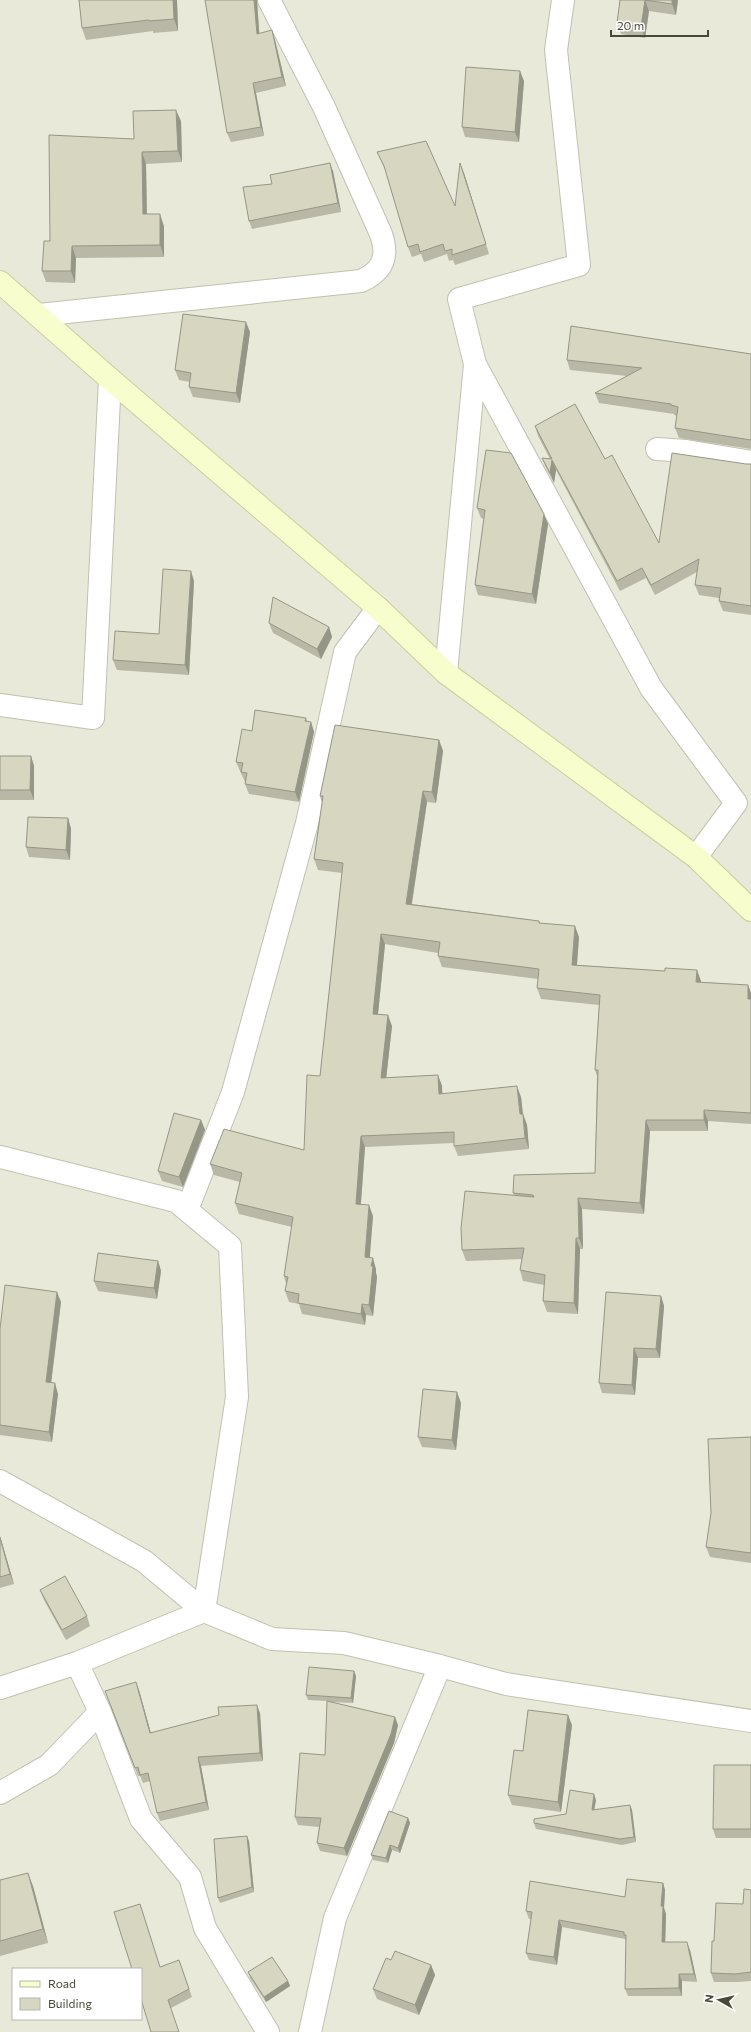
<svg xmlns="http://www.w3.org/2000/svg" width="751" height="2032" font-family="Commissioner,sans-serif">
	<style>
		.residential { fill: #e8e9d9; fill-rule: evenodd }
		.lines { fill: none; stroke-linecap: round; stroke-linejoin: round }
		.street-casing { stroke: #c0c1ae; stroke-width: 24 }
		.secondary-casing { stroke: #cbd09a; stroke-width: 24 }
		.street { stroke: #fff; stroke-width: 22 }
		.secondary { stroke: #f7fdcd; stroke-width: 22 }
		.wall { fill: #b9b8a6 }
		.shaded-wall { fill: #969687 }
		.building { fill: #d7d6c1; stroke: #969687 }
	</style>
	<rect width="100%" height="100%" fill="#f4f5eb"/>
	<path class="residential" d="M0 0H751V2032H0ZM13 1969H141V2019H13Z"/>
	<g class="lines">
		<defs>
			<path id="street" d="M39 315 361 281C383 271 389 257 381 234L324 107 269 0
				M475 364 651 688 736 803 696 857
				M657 449 686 451 751 462
				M446 673 475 364 459 299 579 265 556 50 563 0
				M0 705 93 718 110 379
				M0 1157 176 1201 230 1246 237 1397 204 1611 77 1663 0 1688
				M187 1210 233 1092 307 823 345 652 378 608
				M0 1481 144 1561 204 1611 272 1639 344 1643 440 1666 506 1684 751 1721
				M100 1712 141 1819 190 1877 205 1928 268 2032
				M0 1793 49 1765 100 1712 77 1663
				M310 2032 335 1918 440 1666"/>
			<path id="secondary" d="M0 282 110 379 378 608 446 673 696 857 751 910"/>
		</defs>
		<use href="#street" class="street-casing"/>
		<use href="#secondary" class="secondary-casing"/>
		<use href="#street" class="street"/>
		<use href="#secondary" class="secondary"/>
	</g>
	<path class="wall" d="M79 0H177L178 31 153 33V31L86 40 82 28Z
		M257 0 259 33 275 40 286 86 256 93 264 136 231 142 227 133Z
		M620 0H678L676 15 649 11 645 38 621 34 617 23Z
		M524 81 519 142 465 137 462 127Z
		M181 121 182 162 146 164 147 214 164 226V257L76 258 75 283 46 282 42 271 50 241 134 139Z
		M377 152 455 206 464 173 489 254 455 265 453 260 449 261 447 254 424 262 421 254 412 257 408 247 386 172Z
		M333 171 341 212 252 229 249 221 272 184Z
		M250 332 240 403 193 397 189 387 190 382 179 380 175 370Z
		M751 354V449L679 438 675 428 677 416 674 415V414L599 403 595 393 627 376 570 370 567 360Z
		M535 426 605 459 659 543 746 464H751V615L723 611 719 601V598L699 595 695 585 697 572 655 595 646 578 620 591 556 470 554 483 546 468 542 458 550 459 538 436Z
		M511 453 548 524 536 604 478 595 475 585 484 519 481 518 477 508Z
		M194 581 189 675 117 670 113 660 159 634Z
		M269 623 329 627 332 637 321 659 273 633Z
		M306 721 311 722 314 732 299 802 249 794 245 784 246 782H245L236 762 252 731Z
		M439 740 443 751 436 803 427 802 412 904 539 921 540 923 579 937 577 965 665 971 697 970 700 982 748 985 751 993V1124L708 1121V1131H650L644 1214 582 1209 583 1249H580L578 1314 547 1312 543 1301 544 1285 523 1281 520 1270 522 1259 466 1261 462 1250 514 1195 513 1193 595 1173 597 1076 595 1070 599 1005 541 999 537 988 538 979 442 967 438 956V953L385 944 378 1014 392 1026 386 1078 438 1075 442 1086V1094L521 1097 523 1114 527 1125 529 1149 458 1156 454 1146V1143L365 1147 361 1204 373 1216 369 1258 376 1269V1273L377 1277 373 1316 366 1315 365 1325 302 1314 299 1304 289 1302 285 1291 286 1284 284 1276 292 1227 239 1214 235 1203 240 1182 214 1175 210 1164 304 1150 320 1076 342 873 318 870 314 859 322 803 320 796Z
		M0 756H31L34 766V800H0Z
		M68 818 71 829 70 860 29 857 26 847Z
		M201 1120 205 1130 183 1187 162 1181 158 1171Z
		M158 1261 161 1271 157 1299 98 1291 94 1281Z
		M661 1296 664 1306 660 1358H638L635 1395 602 1393 599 1383Z
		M61 1302 51 1383 58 1394 52 1442 0 1435V1329Z
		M461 1403 456 1450 422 1447 418 1437Z
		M751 1437V1563L710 1557 706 1547Z
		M0 1536 14 1584 0 1588Z
		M40 1590 87 1616 90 1626 66 1640 44 1600Z
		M356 1676 353 1703 332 1702 398 1725 394 1743 347 1856 320 1851 317 1843 319 1827 298 1825 295 1817 325 1755 327 1701 308 1700 306 1695Z
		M139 1690 151 1733 260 1713 263 1761 201 1766 209 1810 160 1821 157 1813 150 1781 143 1783 140 1776H138L105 1691Z
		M572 1725 561 1812 512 1805 508 1795 523 1751Z
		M751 1765V1838H716L713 1829Z
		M596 1800 594 1810 630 1805 632 1810 636 1842 622 1845 536 1829 534 1823 566 1814Z
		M408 1818 410 1823 400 1853 392 1850 388 1863 373 1860 371 1855Z
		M249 1841 254 1892 220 1903 218 1898Z
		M0 1880 33 1886 48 1943 0 1956Z
		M663 1883 665 1890 664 1908 666 1914 665 1942 690 1950 697 1982 682 1981V1996H628L625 1989 626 1941 625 1939 562 1927 557 1965 529 1960 526 1953 531 1919H529L526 1911 625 1897Z
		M751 1890V1981L738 1982H714L711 1973 714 1941 743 1904Z
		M140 1904 160 1967 179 1960 192 1997 171 2008 114 1912Z
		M391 1960 431 1965 435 1975 419 2015 377 1999 373 1989Z
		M248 1972 288 1981 290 1986 266 2002 250 1978Z"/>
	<path class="shaded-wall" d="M173 0H177L178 31 174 19Z
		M254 0H257L260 43 257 34Z
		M645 0 649 11 645 38 641 27Z
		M672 0H678L676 15 672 4Z
		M272 30 275 40 286 86 282 77Z
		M520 71 524 81 519 142 515 132Z
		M253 83 256 93 264 136 261 127Z
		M176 110 181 121 182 162 178 151Z
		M142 152 146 164 147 226 143 214Z
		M330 163 333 171 341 212 338 203Z
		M460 163 464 173 489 254 486 244Z
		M160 214 164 226V257L160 245Z
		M72 246 76 258 75 283 71 271Z
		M246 322 250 332 240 403 236 393Z
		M552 460 556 470 554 483 550 473Z
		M544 514 548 524 536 604 532 594Z
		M191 571 194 581 189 675 185 665Z
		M329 627 332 637 321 659 317 649Z
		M306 718 309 729 311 722 314 732 299 802 295 792Z
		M439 740 443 751 436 803 432 792Z
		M31 756 34 766V800L30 790Z
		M423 791 427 802 410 914 406 904Z
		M68 818 71 829 70 860 66 850Z
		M575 926 579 937 576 976 572 965Z
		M381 934 385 944 377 1024 373 1014Z
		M697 970 701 981 700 993 696 982Z
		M748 985 751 993V1009L748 999Z
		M388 1015 392 1026 385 1089 381 1078Z
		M438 1075 442 1086 443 1105 439 1094Z
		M517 1086 521 1097 524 1125 520 1114Z
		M704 1110 708 1121V1131L704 1120Z
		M523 1114 527 1125 529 1149 525 1138Z
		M201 1120 205 1130 183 1187 179 1177Z
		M646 1120 650 1131 644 1214 640 1203Z
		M361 1136 365 1147 360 1214 356 1204Z
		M578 1198 582 1209 583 1249 579 1238Z
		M369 1205 373 1216 369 1268 365 1257Z
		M576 1238 580 1249 578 1314 574 1303Z
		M373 1258 376 1269V1273L377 1277 373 1316 369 1305 371 1266Z
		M158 1261 161 1271 157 1299 154 1288Z
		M57 1292 61 1302 50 1392 46 1382Z
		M661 1296 664 1306 660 1358 656 1349Z
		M362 1304 366 1315 365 1325 361 1314Z
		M634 1348 638 1358 635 1395 632 1385Z
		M55 1383 58 1394 52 1442 49 1432Z
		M457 1392 461 1403 456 1450 452 1440Z
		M0 1536 14 1584 10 1574 0 1538Z
		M354 1671 356 1676 353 1703 351 1698Z
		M136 1682 139 1690 153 1741 150 1733Z
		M257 1705 260 1713 263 1761 260 1753Z
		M568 1715 572 1725 561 1812 558 1802Z
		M395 1717 398 1725 394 1743 347 1856 344 1848Z
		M198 1757 201 1766 209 1810 206 1802Z
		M594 1794 596 1800 593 1816 592 1810Z
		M630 1805 632 1810 636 1842 634 1837Z
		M408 1818 410 1823 400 1853 398 1848Z
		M247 1836 249 1841 254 1892 252 1887Z
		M390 1845 392 1850 388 1863 386 1858Z
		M28 1873 33 1886 48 1943 43 1929Z
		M663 1883 665 1890 664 1908 666 1914 665 1949 662 1942 661 1906Z
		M559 1920 562 1927 557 1965 554 1957Z
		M687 1942 690 1950 697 1982 694 1974Z
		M431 1965 435 1975 419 2015 415 2005Z
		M679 1974 682 1981V1996L679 1988Z
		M288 1981 290 1986 266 2002 264 1997Z"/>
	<path class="building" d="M79 0H173L174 19 149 21V20L82 28Z
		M205 0H254L257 34 272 30 282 77 253 83 261 127 227 133Z
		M620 0H672V4L645 0 641 27 617 23Z
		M466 67 520 71 515 132 462 127Z
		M176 110 178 151 142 152 143 214H160V245L72 246 71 271H42L44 241H50L49 135 134 139 133 111Z
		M426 141 455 206 460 163 486 244 452 255V249L445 251 443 244 420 252 418 244 408 247 384 166 377 152Z
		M330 163 338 203 249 221 243 187 272 184 270 175Z
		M183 314 246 322 236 393 189 387 191 373 175 370Z
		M571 326 751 354V440L675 428 678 407 671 405V404L595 393 642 368 567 360Z
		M575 404 605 459 612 455 659 543 672 453 746 464H751V606L719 601 721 588 695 585 699 559 651 585 642 568 617 581 552 460 550 473 542 458 552 459 535 426Z
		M486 450 511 453 544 514 532 594 475 585 485 510 477 508Z
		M163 569 191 571 185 665 113 660 115 631 159 634Z
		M273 597 329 627 317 649 269 623Z
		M255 710 306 718 305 721 311 722 295 792 245 784 247 773 241 772 243 763 236 762 242 729 252 731Z
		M335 725 439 740 432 792 423 791 406 904 539 921V923L575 926 572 965 665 971V968L697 970 696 982 748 985V999H751V1113L704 1110V1120H646L640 1203 578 1198 579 1238H576L574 1303 543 1301 545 1275 520 1270 524 1248 462 1250 461 1228 465 1191 534 1197 533 1195 513 1193 514 1175 595 1173 598 1070H595L600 995 537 988 539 969 438 956 440 942 381 934 373 1014 388 1015 381 1078 438 1075 439 1094 517 1086 520 1114H523L525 1138 454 1146V1132L361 1136 356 1204 369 1205 365 1257 373 1258 371 1266H373L369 1305 362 1304 361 1314 298 1303 299 1294 285 1291 288 1277 284 1276 293 1217 235 1203 242 1173 210 1164 224 1129 304 1150 307 1075 320 1076 343 863 314 859 323 796H320Z
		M0 756H31L30 790H0Z
		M28 817 68 818 66 850 26 847Z
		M174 1113 201 1120 179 1177 158 1171Z
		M98 1253 158 1261 154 1288 94 1281Z
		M5 1285 57 1292 46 1382 55 1383 49 1432 0 1425V1329Z
		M606 1292 661 1296 656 1349 634 1348 632 1385 599 1383Z
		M423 1389 457 1392 452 1440 418 1437Z
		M751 1437V1553L706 1547 711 1513 708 1439Z
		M0 1538 10 1574 0 1577Z
		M65 1576 87 1616 62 1630 40 1590Z
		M309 1667 354 1671 351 1698 306 1695Z
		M136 1682 150 1733 219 1715 218 1707 257 1705 260 1753 198 1757 206 1802 157 1813 148 1773 140 1775 138 1767 135 1768 105 1691Z
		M327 1701 395 1717 391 1734 344 1848 317 1843 321 1818 295 1817 300 1753 325 1755Z
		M528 1710 568 1715 558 1802 508 1795 514 1750 523 1751Z
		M714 1765H751V1829H713Z
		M570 1790 594 1794 592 1810 630 1805 634 1837 620 1839 534 1823V1819L566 1814Z
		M389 1811 408 1818 398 1848 390 1845 386 1858 371 1855Z
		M247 1836 252 1887 218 1898 214 1839Z
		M28 1873 43 1929 0 1941V1880Z
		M627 1879 663 1883 661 1906H663L662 1942H687L694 1974H679V1988L625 1989 626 1935H624V1932L559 1920 554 1957 526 1953 532 1912 526 1911 530 1881 625 1897Z
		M744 1889 751 1890V1972L735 1974 711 1973 712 1941H714L716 1903 743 1904Z
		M140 1904 160 1967 179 1960 189 1989 168 2000 179 2032H151L141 1999V1969H132L114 1912Z
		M395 1951 431 1965 415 2005 373 1989 386 1958 391 1960Z
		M272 1957 288 1981 264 1997 248 1972Z"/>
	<rect x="12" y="1968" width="130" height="52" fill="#ffffff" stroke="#b6b6b0"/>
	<rect x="20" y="1981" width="20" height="6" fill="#f7fdcd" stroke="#b6b6b0"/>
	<text x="48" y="1988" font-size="12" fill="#494939">Road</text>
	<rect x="20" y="1998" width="20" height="12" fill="#d7d6c1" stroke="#b6b6b0"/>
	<text x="48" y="2008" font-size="12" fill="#494939">Building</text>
	<g transform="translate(719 2000) rotate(278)" stroke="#ffffff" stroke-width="3" paint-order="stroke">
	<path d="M0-3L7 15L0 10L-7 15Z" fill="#494939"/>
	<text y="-6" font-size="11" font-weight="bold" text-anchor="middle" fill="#494939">N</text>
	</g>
	<path d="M611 30v6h97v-6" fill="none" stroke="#494939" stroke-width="2"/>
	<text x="617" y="30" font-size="12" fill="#494939" stroke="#ffffff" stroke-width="3" paint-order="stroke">20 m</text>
</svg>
